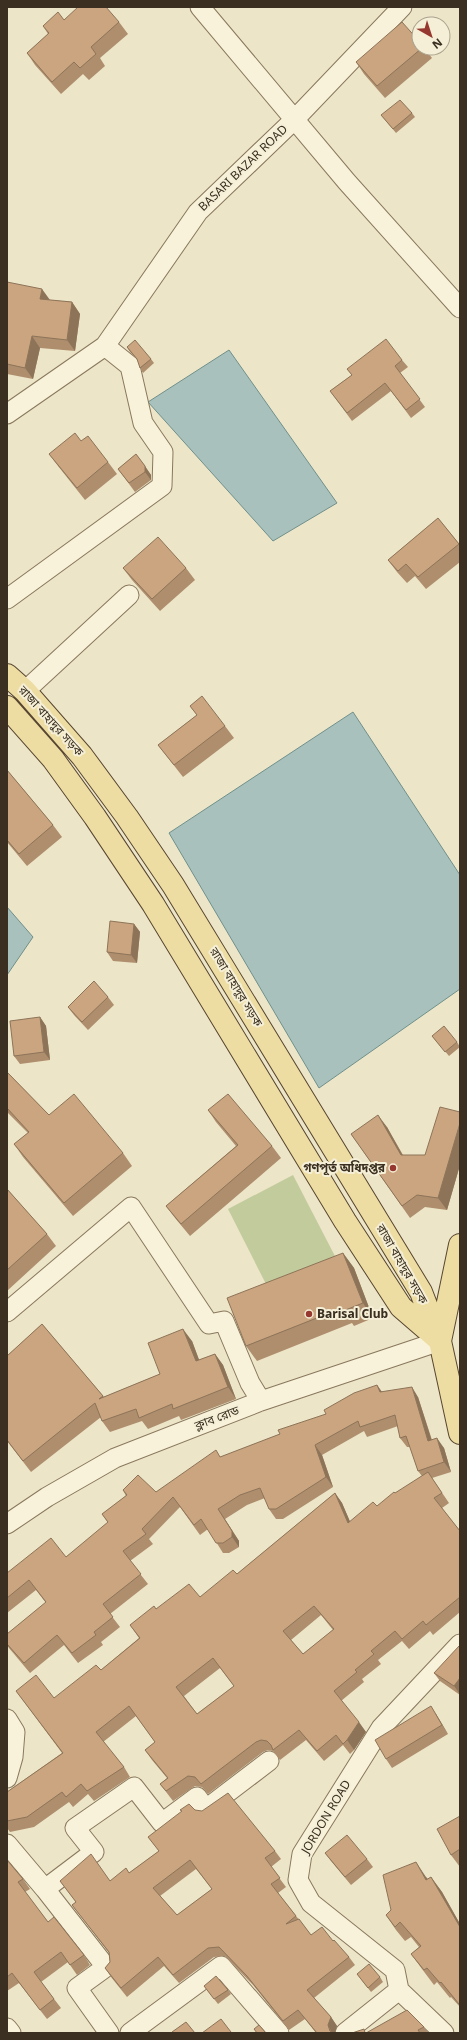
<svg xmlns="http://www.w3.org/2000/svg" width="467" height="2040" font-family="Georgia,'Noto Sans Bengali',serif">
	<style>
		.green { fill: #c2cb9c }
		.water { fill: #a9c1bc; stroke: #6f908b }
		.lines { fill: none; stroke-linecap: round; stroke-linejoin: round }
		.minor-casing { stroke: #89785d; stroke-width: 21 }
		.major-casing { stroke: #574631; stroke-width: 24 }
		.minor { stroke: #f8f2db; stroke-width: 19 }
		.major { stroke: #eedda2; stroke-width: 22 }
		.wall { fill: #ae8e6d; fill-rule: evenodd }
		.shaded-wall { fill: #8d7459 }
		.building { fill: #caa57f; stroke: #8d7459; fill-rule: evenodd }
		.poi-dot { fill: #96382f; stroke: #f5efd7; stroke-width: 1.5 }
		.labels { text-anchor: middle; stroke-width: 4; stroke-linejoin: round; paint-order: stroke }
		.street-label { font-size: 12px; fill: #3a2f20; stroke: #f5efd7 }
		.poi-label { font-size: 12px; font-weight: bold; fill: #3a2f20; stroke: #f5efd7; text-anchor: end }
	</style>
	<rect width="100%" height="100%" fill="#ede5c8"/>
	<path class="green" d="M293 1175 337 1260 271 1294 228 1209Z"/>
	<path class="water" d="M229 350 337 503 273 541 148 402Z
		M353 712 460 875V989L319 1088 169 833Z
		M7 907 33 937 7 975Z"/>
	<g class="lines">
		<defs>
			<path id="minor" d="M200 7 347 182 460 308
				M105 346 198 212 294 120 402 7
				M7 414 105 346 130 366 143 423 163 452 162 486 7 599
				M25 691 129 595
				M7 1312 131 1207 209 1324 224 1321 250 1383 261 1401
				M7 1524 47 1497 115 1458 261 1401 440 1341
				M7 1719 15 1732 13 1757 7 1778
				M7 1844 45 1889 94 1852 75 1828 134 1787 162 1823 197 1797 206 1809 269 1761
				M45 1889 106 1967 77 1988 109 2033
				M399 1990 444 2033
				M7 2028 11 2033
				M130 2033 221 1966 279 2033
				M345 2033 399 1990 395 1970 311 1903 298 1880 302 1854 381 1728 460 1644"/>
			<path id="major" d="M7 675 25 691 82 756 127 817 173 885 421 1292 440 1341 460 1433
				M7 707 53 759 95 817 153 904 345 1221 401 1307 438 1339
				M440 1341 460 1245"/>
		</defs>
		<use href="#minor" class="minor-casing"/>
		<use href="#major" class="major-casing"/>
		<use href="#minor" class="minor"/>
		<use href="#major" class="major"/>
	</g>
	<path class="wall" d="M64 20 119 22 128 34 100 58 105 66 89 80 83 74 61 94 35 65 27 53 48 34 43 26Z
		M419 48H424L432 58 385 98 364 74 356 62Z
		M412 113 415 117 396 133 381 115Z
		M7 282 50 300 72 302 80 314 75 351 40 348 33 379 7 374Z
		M127 347 151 359 154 363 143 373 140 368 138 360 130 352Z
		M402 360 408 367 400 373 425 407 411 418 391 391 352 421 330 391 352 375 347 369Z
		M81 441 108 462 117 474 85 500 58 466 49 454Z
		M136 454 151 475V480L135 492 118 469Z
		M438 518 460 545V562L426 589 415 576 407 583 397 572 388 560Z
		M123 568H186L195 580 160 611 132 580Z
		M190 706 225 726 234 738 183 777 158 745 197 715Z
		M7 770 53 825 62 837 27 866 7 842Z
		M134 924 140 932 137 963 113 961 107 952Z
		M108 997 114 1005 88 1030 74 1015 68 1007Z
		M40 1017 46 1026 50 1060 20 1064 14 1056Z
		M432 1036 457 1042 460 1047 449 1056Z
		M7 1072 49 1115 123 1153 132 1166 73 1216 23 1157 14 1144 28 1133 7 1112Z
		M208 1110 272 1146 281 1158 190 1236 175 1218 166 1206 236 1146 216 1122Z
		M460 1112V1165L447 1210 425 1207 410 1218 351 1134 387 1127 403 1155H425Z
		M7 1189 47 1234 56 1246 7 1291Z
		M343 1253 354 1268 373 1318 354 1326 352 1323 257 1361 246 1346Z
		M42 1324 104 1397 160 1374 192 1341 199 1360 215 1354 223 1365 236 1399 181 1420 179 1416 148 1429 142 1421 110 1432 102 1421 101 1417 31 1472 7 1441V1356Z
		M377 1385 382 1392 418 1397 432 1440 444 1448 451 1472 432 1478 449 1503 442 1508 460 1531V1612L433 1635 430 1631 409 1649 402 1641 378 1660 381 1664 362 1679 364 1682 341 1701 366 1732 354 1750 350 1754 343 1745 324 1761 306 1740 280 1760 273 1751 268 1750 263 1752 208 1794 202 1787 195 1786 173 1801 160 1784 167 1778 152 1760 145 1750 155 1742 136 1716 103 1742 124 1767 130 1777 94 1801 88 1794 73 1807 69 1802 34 1827 10 1832 7 1828V1792L62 1753 16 1691 54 1698 101 1670 139 1638 130 1625 156 1609 200 1597 237 1574 335 1493 342 1503 350 1522 377 1506 422 1476 418 1471 410 1447H407L400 1438 398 1426 367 1437 364 1431 322 1455 333 1487 283 1519H276L269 1509 265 1498 247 1505 225 1519 239 1541V1547L229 1553H223L208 1529 200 1535 180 1507 149 1539 153 1544 130 1561 148 1584 110 1614 120 1627 101 1642 103 1645 78 1663 64 1645 30 1673 9 1648 7 1645V1634L46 1603 36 1590 7 1613V1573L66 1557 108 1523 102 1514 126 1496 123 1490 156 1492 221 1457 280 1434 326 1414ZM321 1615 333 1630 303 1654 291 1640ZM220 1668 234 1686 197 1714 184 1696Z
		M460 1647V1695L440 1681 434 1673Z
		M436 1714 448 1734 392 1768 386 1759Z
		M195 1810 275 1851 281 1859 271 1867 286 1887 278 1893 311 1935 333 1941 349 1957 355 1965 314 1998 331 2017 337 2026 335 2033H316L305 2019 289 2030 253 1985 225 1956 214 1957 179 1983 164 1966 127 1997 111 1977 105 1968 110 1962 109 1953 72 1905 76 1902 60 1881H110L129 1873 159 1851 148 1837ZM196 1869 212 1889 177 1915 160 1896Z
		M460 1816V1867L451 1855Z
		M325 1853 367 1859 373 1867 351 1885 331 1861Z
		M7 1860 23 1879 30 1889 25 1892 48 1922 84 1955 90 1965 77 1975 68 1962 41 1982 61 2008 47 2019 19 1983 7 1991Z
		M426 1877 428 1879 431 1877 442 1892 460 1924V2007L451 1997 450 1998 437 1982 434 1985 422 1969 411 1954 419 1947 411 1937 405 1941 396 1930 386 1915Z
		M357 1974 380 1977 383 1982 371 1992Z
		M204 1986 228 1990 231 1994 218 2004Z
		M424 2027 428 2033H366Z"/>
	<path class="shaded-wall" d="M42 289 50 300 40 299Z
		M72 302 80 314 75 351 67 340Z
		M32 336 40 348 33 379 25 368Z
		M145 466 151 475V480L145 472Z
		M134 924 140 932 137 963 131 955Z
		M40 1017 46 1026 50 1060 44 1052Z
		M378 1115 387 1127 409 1167 401 1155Z
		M460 1123V1165L447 1210 438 1198Z
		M343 1253 354 1268 373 1318 363 1303Z
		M183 1329 192 1341 204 1373 196 1361Z
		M215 1354 223 1365 236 1399 228 1387Z
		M377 1385 384 1395 380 1392Z
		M412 1387 418 1397 435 1451 428 1441Z
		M437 1438 444 1448 451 1472 444 1462Z
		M315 1445 322 1455 333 1487 326 1477Z
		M335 1493 342 1503 355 1533 348 1523Z
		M218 1509 239 1541V1547L232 1537Z
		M460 1678V1694L454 1686Z
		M431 1706 436 1714 448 1734 442 1725Z
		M359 1722 366 1732 354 1750 347 1740Z
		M416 1862 426 1877 437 1895 426 1880Z
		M431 1877 442 1892 460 1924V1927Z
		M331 2017 337 2026 335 2033H332L328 2025Z"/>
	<path class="building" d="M78 7H106L119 22 91 47 96 54 80 68 74 62 52 82 27 53 49 33 43 26 58 12 64 20Z
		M402 22 419 41V48H422L377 86 356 62Z
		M400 100 412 113 393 129 381 115Z
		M7 282 42 289 40 299 72 302 67 340 32 336 25 368 7 364Z
		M386 339 402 360 395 366 420 399 406 410 385 383 347 413 330 391 352 375 347 369Z
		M135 340 151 359 140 368 137 359 127 347Z
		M75 433 81 441 88 436 108 462 77 488 49 454Z
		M136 454 145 466V472L129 483 118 469Z
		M438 518 459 544 418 577 406 564 398 571 388 560Z
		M158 537 186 568 152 599 123 568Z
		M202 696 225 726 174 765 158 745 197 715 190 706Z
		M7 770 53 825 19 854 7 840Z
		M110 921 134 924 131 955 107 952Z
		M94 981 108 997 82 1022 68 1007Z
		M40 1017 44 1052 14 1056 10 1021Z
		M444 1026 457 1042 445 1052 432 1036Z
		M7 1072 49 1115 74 1094 123 1153 64 1203 14 1144 29 1132 7 1108Z
		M228 1094 272 1146 181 1224 166 1206 238 1145 208 1110Z
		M440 1107 460 1112V1123L438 1198 417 1195 402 1206 351 1134 378 1115 401 1155H425Z
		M7 1189 47 1234 7 1270Z
		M343 1253 363 1303 343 1311 342 1308 246 1346 227 1298Z
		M42 1324 103 1396 99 1399 160 1374 148 1343 183 1329 196 1361 215 1354 228 1387 173 1409 172 1404 139 1418 136 1409 102 1421 95 1403 23 1461 7 1440V1356Z
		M377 1385 380 1392 412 1387 428 1441 437 1438 444 1462 418 1471 406 1436 400 1438 395 1415 360 1427 358 1421 315 1445 326 1477 276 1509H269L260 1488 240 1495 218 1509 232 1531V1537L223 1543H216L201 1519 194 1525 173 1497 142 1529 146 1534 123 1551 141 1574 103 1604 113 1617 94 1632 96 1635 72 1653 57 1635 24 1663 7 1644V1634L46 1602 29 1580 7 1598V1573L51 1538 66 1557 108 1522 102 1514 127 1495 123 1490 138 1475 156 1492 216 1450 220 1457 280 1434 278 1430 326 1414 324 1410 354 1393Z
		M428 1472 442 1493 434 1498 460 1531V1597L426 1625 423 1621 402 1639 395 1631 371 1651 374 1654 355 1670 357 1672 334 1691 359 1722 347 1740 343 1744 336 1735 317 1751 299 1730 273 1750 271 1745 267 1741 261 1740 256 1742 201 1784 195 1777 188 1776 166 1791 160 1784 168 1778 145 1750 155 1742 129 1706 96 1732 124 1767 87 1791 81 1784 66 1797 62 1792 27 1817 7 1821V1792L63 1753 16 1691 36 1675 54 1698 96 1665 101 1670 140 1638 130 1625 154 1606 156 1609 189 1584 200 1597 233 1570 237 1574 335 1493 348 1523 373 1502 377 1506 394 1492 395 1493ZM314 1606 334 1629 303 1654 283 1631ZM213 1658 234 1686 197 1714 176 1687Z
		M459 1646 460 1647V1678L454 1686 434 1673Z
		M431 1706 442 1725 386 1759 375 1740Z
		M228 1793 275 1851 265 1858 280 1878 271 1884 296 1916 286 1924 299 1919 311 1935 322 1927 333 1941 334 1940 349 1957 307 1990 331 2017 328 2025 330 2031 333 2033H317L298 2010 283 2021 247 1976 219 1947 208 1948 173 1975 158 1957 121 1988 105 1968 110 1962 109 1952 72 1905 76 1902 60 1881 91 1854 110 1881 126 1868 129 1873 159 1851 148 1837 182 1811 180 1810 189 1804 195 1810 202 1811ZM190 1860 212 1889 177 1915 153 1888Z
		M460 1816V1849L451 1855 437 1829Z
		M347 1835 367 1859 345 1877 325 1853Z
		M7 1860 23 1879 18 1882 48 1922 54 1917 84 1955 70 1965 61 1952 34 1972 54 1999 40 2010 12 1973 7 1977Z
		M416 1862 426 1880 431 1877 460 1927V2003L459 2004 441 1982 440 1983 427 1968 424 1970 411 1954 421 1946 400 1922 395 1927 386 1915 391 1910 383 1875Z
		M369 1964 380 1977 368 1988 357 1974Z
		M216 1976 228 1990 214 1999 204 1986Z
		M407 2010 424 2027 418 2030 420 2033H366Z
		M221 2019 231 2032 230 2033H202Z
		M186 2022 195 2033H173L172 2032Z
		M259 2025 266 2033H257L254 2029Z
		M364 2029 365 2033H352Z"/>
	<g class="poi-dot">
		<circle cx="393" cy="1168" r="4"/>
		<circle cx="309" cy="1314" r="4"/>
	</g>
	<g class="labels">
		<g class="street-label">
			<text transform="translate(243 168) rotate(-44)" y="4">BASARI BAZAR ROAD</text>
			<text transform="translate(51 721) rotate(48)" y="4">রাজা বাহাদুর সড়ক</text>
			<text transform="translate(236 987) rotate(59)" y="4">রাজা বাহাদুর সড়ক</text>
			<text transform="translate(402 1264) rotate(60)" y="4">রাজা বাহাদুর সড়ক</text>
			<text transform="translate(217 1418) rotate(-21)" y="4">ক্লাব রোড</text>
			<text transform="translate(326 1817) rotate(-59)" y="4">JORDON ROAD</text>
		</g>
		<g class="poi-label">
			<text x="385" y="1172">গণপূর্ত অধিদপ্তর</text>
			<text x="317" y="1318" text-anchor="start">Barisal Club</text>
		</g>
	</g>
	<rect width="467" height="2040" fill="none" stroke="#3a2f20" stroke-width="16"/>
	<g transform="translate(431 36) rotate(141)"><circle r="19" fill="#f5efd7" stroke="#aaa28e"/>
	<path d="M0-3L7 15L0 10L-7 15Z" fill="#96382f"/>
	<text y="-6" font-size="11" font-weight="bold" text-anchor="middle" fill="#3a2f20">N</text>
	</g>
</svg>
